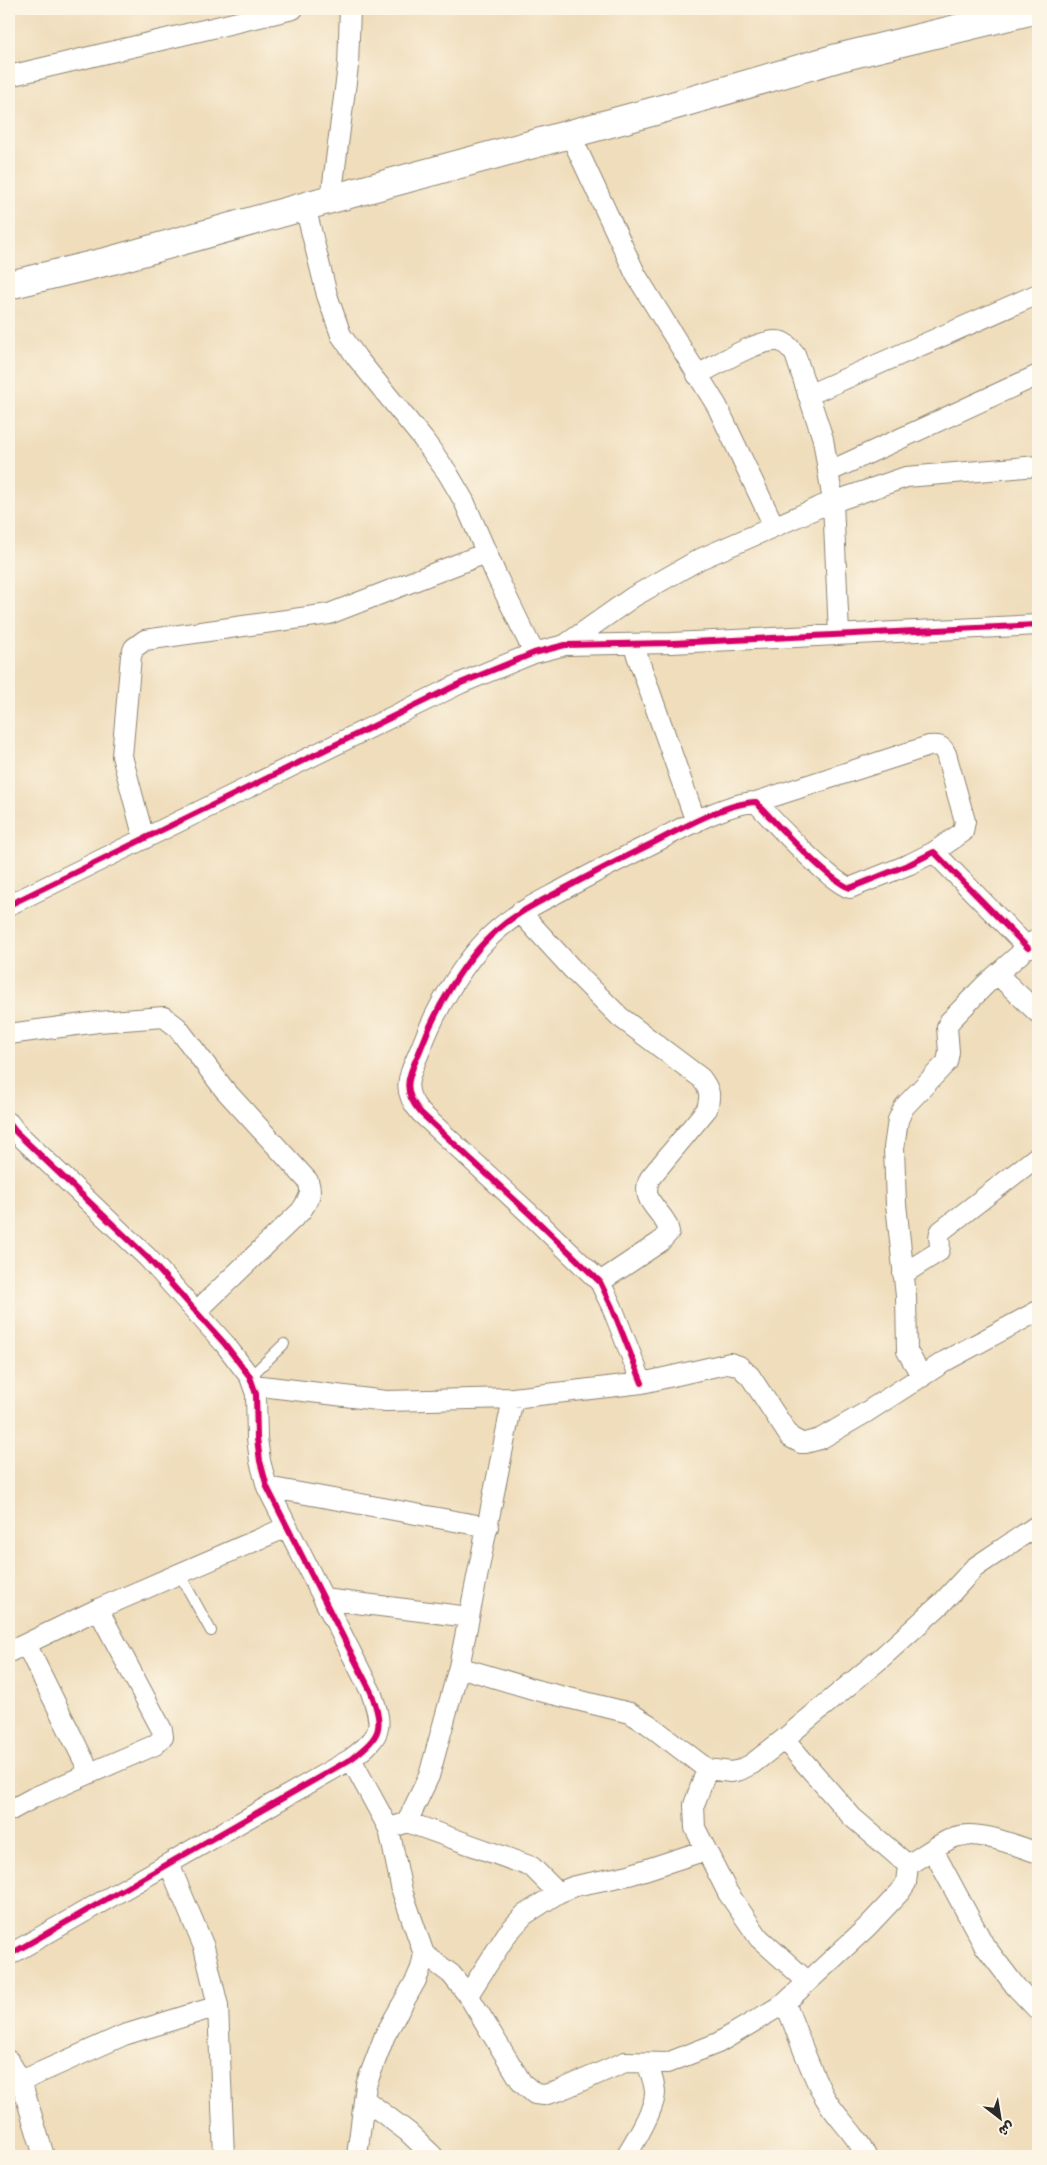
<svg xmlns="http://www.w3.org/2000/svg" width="1047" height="2165" font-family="Itim,'Playpen Sans Arabic',sans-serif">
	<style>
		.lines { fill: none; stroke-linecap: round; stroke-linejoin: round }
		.lane-casing { stroke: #8d8473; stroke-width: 12 }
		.street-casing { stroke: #8d8473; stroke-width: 22 }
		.secondary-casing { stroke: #8d8473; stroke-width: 30 }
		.lane { stroke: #fff; stroke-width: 10 }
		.street { stroke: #fff; stroke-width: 20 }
		.secondary { stroke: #fff; stroke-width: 28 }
		.cycleway-casing { stroke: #fcf5e5; stroke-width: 9 }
		.cycleway { stroke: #d6006c; stroke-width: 6 }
	</style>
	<rect width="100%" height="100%" fill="#fcf5e5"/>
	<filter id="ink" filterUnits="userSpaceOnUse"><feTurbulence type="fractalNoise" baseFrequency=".02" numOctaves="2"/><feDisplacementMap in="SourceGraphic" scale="10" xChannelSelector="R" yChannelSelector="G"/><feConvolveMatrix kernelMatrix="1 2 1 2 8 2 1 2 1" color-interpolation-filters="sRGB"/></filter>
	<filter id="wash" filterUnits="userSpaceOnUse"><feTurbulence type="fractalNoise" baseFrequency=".0096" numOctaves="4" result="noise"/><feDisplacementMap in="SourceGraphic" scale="20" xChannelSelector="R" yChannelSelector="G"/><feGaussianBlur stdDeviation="1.12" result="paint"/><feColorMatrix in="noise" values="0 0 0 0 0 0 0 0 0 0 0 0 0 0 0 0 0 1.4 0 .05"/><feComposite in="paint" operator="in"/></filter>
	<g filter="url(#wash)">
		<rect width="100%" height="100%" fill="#efddbb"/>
	</g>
	<g filter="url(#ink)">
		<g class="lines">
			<defs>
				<path id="lane" d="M250 1377 284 1344
					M179 1573 211 1631"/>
				<path id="street" d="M9 76 293 9
					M570 134 636 275 717 406 774 526
					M331 199 348 66 350 9
					M305 206 327 295 341 335 357 358 423 439 447 472 464 501 497 577 534 653
					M697 375C717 365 756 340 777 341 785 341 790 348 795 354L823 439 833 502 839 634
					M808 395 1038 294
					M828 472 1038 375
					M633 644 696 822
					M565 645 633 597 700 559 824 505 906 477 1038 466
					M756 802 929 746C937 745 942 745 946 754L965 821 963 832 934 852
					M144 839 122 756 131 656 134 648 145 640 329 614 486 553
					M9 905 461 683 534 653 565 645 672 643 1038 625
					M520 912 576 973 620 1017 701 1078C710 1090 711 1095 707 1109L650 1178C638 1203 666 1211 669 1232L660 1242 600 1282
					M998 975 1038 1013
					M9 1034 98 1022 164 1017 177 1027 224 1089 308 1181C313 1194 308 1200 301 1211L196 1312
					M9 1123 16 1132 148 1258 224 1343 250 1377 256 1394 257 1438 260 1461 267 1487 371 1692C384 1729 382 1735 351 1759L9 1955
					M903 1274 938 1252C943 1245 936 1238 941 1231L1038 1156
					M922 1377 907 1351 906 1296 896 1204 894 1148 898 1120 904 1107 947 1062 949 1052 947 1027 949 1022 985 985 1038 938
					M642 1383 612 1307 600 1282 533 1217 421 1113C399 1088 410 1075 421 1048 435 1010 465 958 496 931 515 914 537 903 560 891 590 875 620 859 651 844 679 830 725 803 756 802 773 821 830 882 850 888L910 864 934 852 1028 948
					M253 1385 386 1401 513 1398 642 1383 730 1363 739 1366 750 1376 790 1437 801 1443H805L820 1439 865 1413 947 1360 1038 1311
					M267 1487 488 1527
					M1038 1525 974 1568 942 1603 880 1659 784 1739 852 1817 908 1865C923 1856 939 1843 955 1837 978 1829 1016 1846 1038 1853
					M324 1599 469 1617
					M26 1644 90 1773
					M9 1652 98 1609 287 1527
					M459 1667 513 1398
					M351 1759 389 1829 402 1891 424 1954 421 1968 416 1980 385 2035 366 2085 357 2156
					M707 1769 694 1805 695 1828 728 1893 759 1938 807 1981
					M9 1811 33 1798 155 1745 163 1737 162 1730 98 1609
					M407 1822 532 1867 558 1893
					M389 1829 407 1822 429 1776 459 1667 536 1690 630 1713 648 1724 707 1769 731 1772 740 1770 752 1764 784 1739
					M933 1850 984 1945 1016 1987 1038 2010
					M169 1864 204 1947 218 2006 224 2156
					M424 1954 451 1974 468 1995 522 2083 535 2094 544 2095 558 2091 625 2062 667 2063 718 2043 785 2003 867 1927 900 1892 906 1883 908 1865
					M468 1995 507 1934 524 1915 558 1893 575 1886 629 1875 706 1850
					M785 2003C798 2033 808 2067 824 2096 836 2118 857 2134 866 2156
					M9 2061 21 2081 44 2156
					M21 2081 124 2035 218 2006
					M364 2099 408 2132 433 2156
					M626 2156C634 2143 655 2108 655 2093 655 2083 650 2072 647 2063"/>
				<path id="secondary" d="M9 285 113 260 331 199 655 111 837 58 1038 9"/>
			</defs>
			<use href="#lane" class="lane-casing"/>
			<use href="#street" class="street-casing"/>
			<use href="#secondary" class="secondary-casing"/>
			<use href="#lane" class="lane"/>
			<use href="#street" class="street"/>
			<use href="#secondary" class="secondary"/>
			<defs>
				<path id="cycleway" d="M9 905 461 683 534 653 565 645 672 643 1038 625
					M9 1123 16 1132 148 1258 224 1343 250 1377 256 1394 257 1438 260 1461 267 1487 371 1692C384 1729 382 1735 351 1759L9 1955
					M642 1383 612 1307 600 1282 533 1217 421 1113C399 1088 410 1075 421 1048 435 1010 465 958 496 931 515 914 537 903 560 891 590 875 620 859 651 844 679 830 725 803 756 802 773 821 830 882 850 888L910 864 934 852 1028 948"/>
			</defs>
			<use href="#cycleway" class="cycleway-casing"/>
			<use href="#cycleway" class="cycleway"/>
		</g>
	</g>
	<rect width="1047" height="2165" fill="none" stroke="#fcf5e5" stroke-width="30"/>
	<g transform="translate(1000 2118) rotate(149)" stroke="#fcf5e5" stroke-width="4" paint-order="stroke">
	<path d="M0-4L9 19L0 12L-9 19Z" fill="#2b2b2b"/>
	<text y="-8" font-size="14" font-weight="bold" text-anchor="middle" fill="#2b2b2b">ش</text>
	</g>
</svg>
